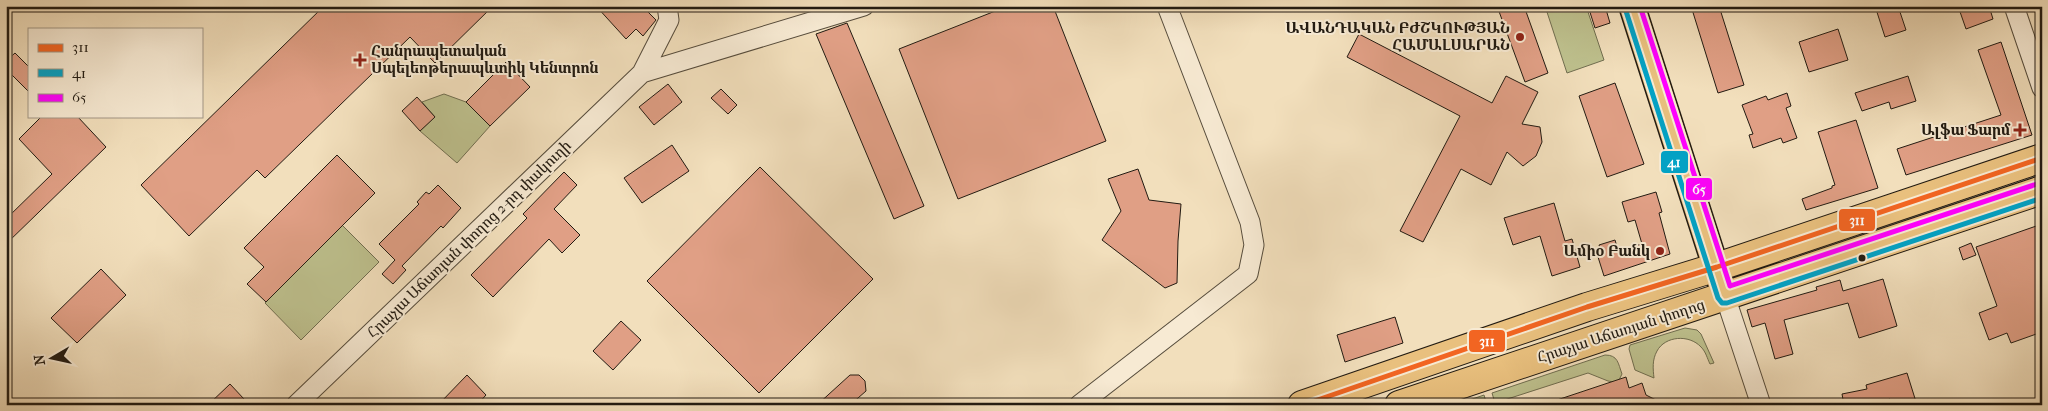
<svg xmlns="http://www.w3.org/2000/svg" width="2048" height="411" font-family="'IM FELL French Canon','Noto Serif Armenian',serif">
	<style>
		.green { fill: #bec18e; stroke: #706e50 }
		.building { fill: #e09f85; stroke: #221b12 }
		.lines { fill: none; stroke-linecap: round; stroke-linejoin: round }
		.minor-casing { stroke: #564c3c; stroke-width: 21 }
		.major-casing { stroke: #221b12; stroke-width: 28 }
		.highway-casing { stroke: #221b12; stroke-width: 30 }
		.minor { stroke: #f7ead3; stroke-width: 19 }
		.major { stroke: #e9c07e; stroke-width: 25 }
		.highway { stroke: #e9c07e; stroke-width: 28 }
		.bus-1-casing { stroke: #f7ead3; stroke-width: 9 }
		.bus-2-casing { stroke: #f7ead3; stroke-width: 9 }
		.bus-3-casing { stroke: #f7ead3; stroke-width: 9 }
		.bus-1 { stroke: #f26522; stroke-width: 5 }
		.bus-2 { stroke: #02a2c5; stroke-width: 5 }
		.bus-3 { stroke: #f0f; stroke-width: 5 }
		.poi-dot { fill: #8f2418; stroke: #f7ead3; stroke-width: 2 }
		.bus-dot { fill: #221b12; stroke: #f7ead3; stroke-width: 2 }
		.labels { text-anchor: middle; stroke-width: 4; stroke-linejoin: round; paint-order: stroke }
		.poi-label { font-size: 15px; font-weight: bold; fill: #221b12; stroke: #f7ead3; text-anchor: end }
		.street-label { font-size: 15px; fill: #221b12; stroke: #f7ead3 }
		.line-badge { stroke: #f7ead3; stroke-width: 2 }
		.badge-label { font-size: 14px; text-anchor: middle; font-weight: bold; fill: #fff }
	</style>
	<rect width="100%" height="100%" fill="#f2dfbc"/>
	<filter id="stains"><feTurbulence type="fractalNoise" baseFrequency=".004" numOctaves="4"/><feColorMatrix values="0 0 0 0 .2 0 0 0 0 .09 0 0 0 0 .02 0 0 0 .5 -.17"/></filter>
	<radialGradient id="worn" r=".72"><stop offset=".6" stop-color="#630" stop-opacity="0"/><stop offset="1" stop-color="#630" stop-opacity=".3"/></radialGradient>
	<path class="green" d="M1545 6H1586L1604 60 1567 73Z
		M444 94 466 102 490 126 457 163 420 131 435 117 422 102Z
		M342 225 379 262 301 340 265 303Z
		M1685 328 1697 330 1701 334 1714 363 1710 364C1707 358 1706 352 1701 347 1689 334 1665 336 1657 351 1652 360 1653 369 1654 378L1635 370 1629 349 1630 345Z
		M1605 355C1618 355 1618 363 1622 374L1619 380 1614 382 1608 381 1588 373 1495 403 1492 393Z
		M1484 395 1487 405H1455Z"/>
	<path class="building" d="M324 6H493L435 63 410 37 265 178 257 170 189 236 141 185Z
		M596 6H642L656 20 643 36 636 29 626 39Z
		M1008 6H1053L1106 141 958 199 899 49Z
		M1497 6H1524L1548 73 1525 82Z
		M1588 6H1605L1610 23 1595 28Z
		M1691 6H1719L1744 85 1718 93Z
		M1875 6H1898L1906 30 1885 37Z
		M1958 6H1989L1993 19 1966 29Z
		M847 23 924 206 894 219 816 34Z
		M1838 29 1848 60 1809 72 1799 42Z
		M1359 34 1492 103 1506 76 1538 92 1522 124 1540 127 1542 142 1536 156 1523 166 1507 152 1491 185 1461 169 1423 242 1400 231 1460 116 1347 57Z
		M2001 42 2032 135 1906 175 1897 149 2001 115 1978 50Z
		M15 53 29 67V92L6 69V61Z
		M506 62 530 87 490 126 466 102Z
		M1908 76 1916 101 1891 109 1889 102 1862 111 1855 93Z
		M1615 83 1644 164 1607 177 1579 96Z
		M668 84 682 102 654 125 639 107Z
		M721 89 737 105 728 114 711 98Z
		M1787 93 1791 106 1786 108 1797 138 1783 143 1781 138 1753 148 1749 135 1753 134 1742 105 1766 96 1768 100Z
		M417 97 435 117 420 131 402 111Z
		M42 116H77L106 147 6 244V219L52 174 19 139Z
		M1856 120 1878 188 1806 210 1802 199 1832 188V186L1835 185 1818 132Z
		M672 145 689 171 642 203 624 178Z
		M337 155 375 193 266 302 247 284 264 267 244 248Z
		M760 167 873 279 759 393 647 281Z
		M1138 169 1149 200 1181 204 1178 241 1177 283 1165 288 1102 240 1121 211 1108 179Z
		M564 172 577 185 554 209 580 235 562 253 549 239 493 297 471 275 527 218 523 214Z
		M438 185 461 208 443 228 441 226 402 266 406 270 393 284 382 274 395 260 379 244 419 204 417 202 426 192 429 194Z
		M1656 192 1662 212 1659 213 1670 254 1604 276 1598 257 1602 255 1599 245 1615 240 1618 250 1642 244 1635 220 1628 222 1622 202Z
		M1554 203 1565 241 1572 239 1580 267 1552 276 1540 236 1513 245 1504 218Z
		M2042 224V332L2011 343 2007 333 1989 340 1979 313 1997 306 1976 247Z
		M1971 243 1976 255 1963 260 1959 248Z
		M101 269 126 295 77 343 51 318Z
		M1883 279 1897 326 1859 338 1848 303 1784 320 1793 354 1775 359 1765 323 1752 327 1747 310 1817 290 1816 287 1840 280 1843 291Z
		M1395 317 1403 343 1345 362 1337 335Z
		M621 321 641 340 613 370 593 351Z
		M1907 373 1917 405H1891L1890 399 1871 405H1844L1842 394 1867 389 1866 385Z
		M467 375 486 395 477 405H438Z
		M850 375H859L865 381 866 391 850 405H817Z
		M1626 377 1629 388 1642 383 1646 395 1666 405H1548V403Z
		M230 384 244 399 239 405H208Z"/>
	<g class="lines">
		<defs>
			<path id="minor" d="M667 6 669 20 642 73 864 6
				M2014 6 2042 88
				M1725 296 1761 405
				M296 405 642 73
				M1079 405 1248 274 1254 245 1250 222 1167 6"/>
			<path id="major" d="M1632 6 1725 296"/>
			<path id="highway" d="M1302 405 1587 307 1717 267 2042 158
				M1399 405 2042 190"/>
		</defs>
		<use href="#minor" class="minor-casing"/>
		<use href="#major" class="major-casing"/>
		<use href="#highway" class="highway-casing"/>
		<use href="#minor" class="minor"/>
		<use href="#major" class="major"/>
		<use href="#highway" class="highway"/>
		<defs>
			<path id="bus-1" d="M1303 405 1587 307 1717 267 2042 158"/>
			<path id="bus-2" d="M1625 8 1718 298 1722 303H1727L2042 198"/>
			<path id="bus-3" d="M1640 6 1730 286 2040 183"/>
		</defs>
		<use href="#bus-1" class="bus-1-casing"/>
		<use href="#bus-2" class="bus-2-casing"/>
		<use href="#bus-3" class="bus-3-casing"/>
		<use href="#bus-1" class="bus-1"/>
		<use href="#bus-2" class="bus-2"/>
		<use href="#bus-3" class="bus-3"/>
	</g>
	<g class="poi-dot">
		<circle cx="1520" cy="37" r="5"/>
		<path d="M357.5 52.5h5v5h5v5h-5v5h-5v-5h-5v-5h5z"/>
		<path d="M2017.5 122.5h5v5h5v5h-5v5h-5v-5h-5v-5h5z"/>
		<circle cx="1660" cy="251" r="5"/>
	</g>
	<circle class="bus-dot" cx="1862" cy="258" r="4.5"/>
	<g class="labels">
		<g class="poi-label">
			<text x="1510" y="33">ԱՎԱՆԴԱԿԱՆ ԲԺՇԿՈՒԹՅԱՆ<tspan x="1510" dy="17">ՀԱՄԱԼՍԱՐԱՆ</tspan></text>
			<text x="371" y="56" text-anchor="start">Հանրապետական<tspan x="371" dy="17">Սպելեոթերապևտիկ Կենտրոն</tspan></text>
			<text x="2010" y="135">Ալֆա Ֆարմ</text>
			<text x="1650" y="256">Ամիօ Բանկ</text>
		</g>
		<g class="street-label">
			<text transform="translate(469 239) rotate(-44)" y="5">Հրաչյա Աճառյան փողոց 2-րդ փակուղի</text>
			<text transform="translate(1621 331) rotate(-18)" y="5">Հրաչյա Աճառյան փողոց</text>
		</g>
	</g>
	<g class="line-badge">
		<rect x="1660" y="150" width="29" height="24" rx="5" fill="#02a2c5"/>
		<rect x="1685" y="177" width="28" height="24" rx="5" fill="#f0f"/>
		<rect x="1838" y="208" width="38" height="24" rx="5" fill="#f26522"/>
		<rect x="1468" y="329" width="38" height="24" rx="5" fill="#f26522"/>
	</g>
	<g class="badge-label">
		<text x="1674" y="167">41</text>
		<text x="1699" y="194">65</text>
		<text x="1857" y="225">311</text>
		<text x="1487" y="346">311</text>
	</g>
	<rect width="2048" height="411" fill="none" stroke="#f2dfbc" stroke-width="25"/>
	<rect x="8" y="8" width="2033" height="396" fill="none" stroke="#221b12" stroke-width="2.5"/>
	<rect x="12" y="12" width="2023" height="386" fill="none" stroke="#221b12"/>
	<rect x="28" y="28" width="175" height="90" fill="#f7ead3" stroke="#a29786"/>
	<rect x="38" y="44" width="25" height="8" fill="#f26522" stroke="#a29786"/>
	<text x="72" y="52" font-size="15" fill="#221b12">311</text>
	<rect x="38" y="69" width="25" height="8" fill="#02a2c5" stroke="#a29786"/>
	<text x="72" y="78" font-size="15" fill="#221b12">41</text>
	<rect x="38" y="94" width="25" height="8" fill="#ff00ff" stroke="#a29786"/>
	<text x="72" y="102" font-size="15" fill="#221b12">65</text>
	<g transform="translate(52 358) rotate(261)" stroke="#f7ead3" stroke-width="4" paint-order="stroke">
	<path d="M0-4L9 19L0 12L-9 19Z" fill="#221b12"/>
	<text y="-8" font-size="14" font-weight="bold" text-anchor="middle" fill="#221b12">N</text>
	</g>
	<rect width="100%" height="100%" filter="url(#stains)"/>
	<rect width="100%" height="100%" fill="url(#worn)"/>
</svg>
